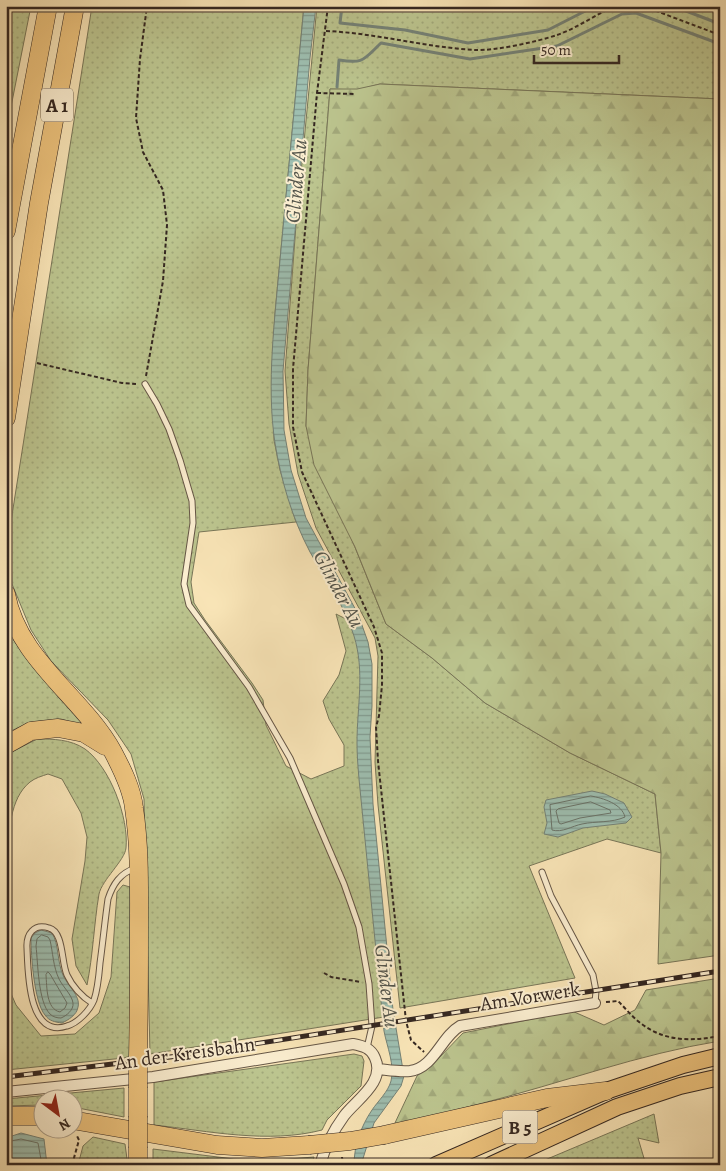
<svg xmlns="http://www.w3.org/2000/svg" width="726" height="1171" font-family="Alegreya,serif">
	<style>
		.grass { fill: url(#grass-dots); stroke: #787658 }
		.forest { fill: url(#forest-firs); stroke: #787658 }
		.water { fill: url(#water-rules); stroke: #748277 }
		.pier { fill: #f9e5b7 }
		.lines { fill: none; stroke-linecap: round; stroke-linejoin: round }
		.shore { stroke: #697369; stroke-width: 1 }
		.stream { stroke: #748277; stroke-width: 3 }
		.service-casing { stroke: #655646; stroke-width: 7 }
		.minor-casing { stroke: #655646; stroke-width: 12 }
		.trunk-casing { stroke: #342721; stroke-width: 18 }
		.motorway-casing { stroke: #342721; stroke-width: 19 }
		.path { stroke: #342721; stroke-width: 2; stroke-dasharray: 4 2.5; stroke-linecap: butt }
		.service { stroke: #fbeed0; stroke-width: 5 }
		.minor { stroke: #fbeed0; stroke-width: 10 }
		.trunk { stroke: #ecc27c; stroke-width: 16 }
		.motorway { stroke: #ecc27c; stroke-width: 18 }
		.rail-casing { stroke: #342721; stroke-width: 5 }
		.rail { stroke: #fbeed0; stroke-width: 3; stroke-dasharray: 9; stroke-linecap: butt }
		.motorway-bridge-casing { stroke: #342721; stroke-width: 19; stroke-linecap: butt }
		.motorway-bridge { stroke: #ecc27c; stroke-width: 18 }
		.labels { text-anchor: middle; stroke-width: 4; stroke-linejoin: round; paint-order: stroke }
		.shield { fill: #fbeed0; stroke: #706356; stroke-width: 1 }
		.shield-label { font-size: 19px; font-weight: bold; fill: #342721 }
		.street-label { font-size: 20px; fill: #342721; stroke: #fbeed0 }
		.water-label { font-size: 21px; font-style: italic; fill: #54554c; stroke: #fbeed0 }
	</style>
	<defs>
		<pattern id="grass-dots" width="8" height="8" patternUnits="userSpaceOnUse" patternTransform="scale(1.25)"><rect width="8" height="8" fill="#bcc58f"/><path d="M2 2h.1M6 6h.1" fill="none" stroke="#a2a97b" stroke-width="1.8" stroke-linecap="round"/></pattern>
		<pattern id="forest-firs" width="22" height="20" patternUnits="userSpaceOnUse" patternTransform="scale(1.25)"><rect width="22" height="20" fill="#bcc58f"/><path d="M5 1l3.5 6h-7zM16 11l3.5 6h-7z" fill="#a2a97b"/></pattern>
		<pattern id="water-rules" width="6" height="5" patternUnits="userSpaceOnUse" patternTransform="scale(1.25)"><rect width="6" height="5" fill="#9ebfb1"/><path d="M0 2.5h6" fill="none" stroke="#829b90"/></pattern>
	</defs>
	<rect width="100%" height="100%" fill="#f9e5b7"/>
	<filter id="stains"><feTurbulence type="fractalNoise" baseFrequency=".004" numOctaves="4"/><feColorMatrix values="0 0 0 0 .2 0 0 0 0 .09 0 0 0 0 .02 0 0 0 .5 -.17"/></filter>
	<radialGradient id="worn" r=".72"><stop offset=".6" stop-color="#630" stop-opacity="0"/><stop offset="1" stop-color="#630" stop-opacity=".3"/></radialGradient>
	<path class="grass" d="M6 6H31L6 132Z
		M92 6H304L275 313 272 368 274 440 280 470 296 522 199 532 191 582 194 603 205 620 252 683 263 700 266 725 286 766 311 779 344 766V745L329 719 323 701 339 675 346 651 336 614 350 621 362 650 361 725 384 1017 150 1054 144 799 131 754 108 720 51 661 31 630 12 584 10 528Z
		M317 6H720V99L380 84 357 90 330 89 308 370 306 426 386 624 432 658 485 703 570 753 655 794 661 853 607 839 529 866 575 978 400 1008 378 805 375 762 378 656 375 638 316 528 298 474 289 424 285 371 296 225Z
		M6 630 23 653 88 727 61 719 32 722 6 733Z
		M37 739C53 739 70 739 85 749 110 767 129 818 126 848 125 860 102 880 99 894 94 924 93 955 87 985L76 966 72 939 85 861 87 837 81 813 62 779 48 774C42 776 35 778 30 782 9 799 10 832 6 856V758L10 753Z
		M123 885 130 887V1056L124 1058 6 1070V982L16 1005 41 1036 75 1034 99 1013 111 977 117 892Z
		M354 1054 362 1056 364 1061 361 1086 327 1120 322 1130C268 1144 209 1131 154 1125V1082Z
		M124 1088V1117L73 1107 72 1098H42V1105L6 1106V1099Z
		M654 1114 659 1143 638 1138 646 1165H533Z
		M93 1137 125 1144 127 1159 126 1165H78L83 1146Z
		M153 1149 234 1159 276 1160 314 1157 311 1165H153Z"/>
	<path class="forest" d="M380 84 720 99V955L658 964 661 853 655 794 570 753 485 703 432 658 386 624 355 547 314 465 306 426 308 370 330 89H357Z
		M720 978V1041C639 1054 562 1083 483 1103 453 1111 423 1118 394 1125L417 1076 439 1058 463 1033 572 1011 604 1025 635 1010 646 990Z"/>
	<path class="water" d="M304 6H316L310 58 283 371 284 430 291 470 306 518 358 614 368 642 372 664V706L370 737 373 804 393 1010 404 1076 401 1086 374 1123 361 1165H354C354 1146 361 1126 372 1110 378 1101 388 1092 391 1081 395 1065 387 1047 384 1031L359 779C358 767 357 755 357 743 357 707 365 671 354 636 345 606 325 579 310 552 292 518 281 480 275 443 266 385 275 317 280 260 288 175 296 91 304 6Z
		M592 791 605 794 624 803 632 817 626 823 583 828 558 837 544 834 547 823 544 807 546 800Z
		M41 930 52 933C59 944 57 962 63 975 67 985 81 996 78 1007 77 1015 68 1020 62 1023 55 1022 49 1021 45 1015 34 1002 31 955 31 938L35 933Z
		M21 1133 44 1139 47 1165H6V1138Z"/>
	<path class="pier" d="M397 1019 398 1026 383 1028 382 1022Z"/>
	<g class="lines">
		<path class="shore" d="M591 796C603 798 622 804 625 817 612 823 596 821 582 824 572 826 562 833 552 830L550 805Z
			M591 802 610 810 611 813 580 818 561 824 559 823 556 811 558 809Z
			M42 935 48 937 50 940C53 953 53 966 59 979 63 987 72 995 73 1003 74 1010 66 1016 61 1018 57 1018 53 1017 50 1014 38 1002 38 963 36 946L37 939Z
			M48 972 50 974 67 1003 65 1008 60 1012C46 1009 47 987 46 975Z
			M6 1142 21 1139 38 1143 42 1165"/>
		<path class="stream" d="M342 6 340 23 405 30 468 43 548 30 595 6
			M673 6 720 24
			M337 87 339 60C364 64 363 60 381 43L470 59 557 46 622 14 636 13 720 44"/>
		<defs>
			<path id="service" d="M145 384 157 404 169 429 180 460 192 501 193 523 184 584 189 605 249 687 290 758 344 884 359 927 369 984 372 1026 367 1048
				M542 872 551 896 593 975 596 991 595 1003
				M92 1003C82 997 72 986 67 975 61 962 64 932 49 928 34 923 26 934 27 948 28 972 28 1039 67 1026 78 1023 90 1010 94 1000 98 988 99 975 100 963 103 941 105 920 108 899 113 884 120 873 136 868"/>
			<path id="minor" d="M378 1069C388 1070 400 1072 410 1071 434 1068 441 1037 460 1026L595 1003
				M6 1092 153 1077 353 1044C363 1046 371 1048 375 1058 386 1082 356 1100 344 1116 333 1131 325 1147 320 1165"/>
			<path id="trunk" d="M436 1165 606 1091 683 1065 720 1056
				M491 1165 617 1107 680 1086 720 1077"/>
			<path id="motorway" d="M6 231 48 6
				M6 418 39 203 75 6
				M6 594C18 660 82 696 113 752 122 769 132 789 134 808 140 848 139 888 139 929 139 971 139 1014 138 1057
				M6 745 31 731 58 728 84 733 105 746
				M6 1116H42
				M138 1116V1088
				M72 1120 217 1145 262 1148 309 1145
				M384 1135 547 1098 606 1091
				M138 1148V1165"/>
		</defs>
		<use href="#service" class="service-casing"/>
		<use href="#minor" class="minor-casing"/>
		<use href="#trunk" class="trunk-casing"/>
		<use href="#motorway" class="motorway-casing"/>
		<path class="path" d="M328 6 317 93 293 369V427L302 472 374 627 382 653V685L379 716 376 727 378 761 406 1021 411 1040 424 1052
			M643 6 720 35
			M326 31C375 33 424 47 474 50 495 51 536 42 557 35 577 28 595 15 615 6
			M317 93 356 94
			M37 363 122 383 136 384
			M146 376 163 281 167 225 163 190 143 152 136 118 140 59 147 6
			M324 973 331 977 361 982
			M606 1002 618 1001C626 1009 634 1019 643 1025 667 1042 693 1041 720 1036
			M48 1129 63 1132
			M342 1157 343 1165
			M72 1165 79 1140 77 1136"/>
		<use href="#service" class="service"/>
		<use href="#minor" class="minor"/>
		<use href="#trunk" class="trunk"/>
		<use href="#motorway" class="motorway"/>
		<defs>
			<path id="rail" d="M6 1077 178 1056 720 971"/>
		</defs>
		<use href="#rail" class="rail-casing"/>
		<use href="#rail" class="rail"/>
		<defs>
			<path id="motorway-bridge" d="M138 1088V1057
				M309 1145 350 1141 384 1135
				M138 1148V1116"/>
		</defs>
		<use href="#motorway-bridge" class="motorway-bridge-casing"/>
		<use href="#motorway-bridge" class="motorway-bridge"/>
	</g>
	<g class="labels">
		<g class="shield">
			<rect x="41" y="88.5" width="32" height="33" rx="4"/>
			<rect x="502.5" y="1110.5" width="35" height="33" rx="4"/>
		</g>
		<g class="shield-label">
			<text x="57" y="112">A 1</text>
			<text x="520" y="1134">B 5</text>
		</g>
		<g class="street-label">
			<text transform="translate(530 996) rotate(-9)" y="7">Am Vorwerk</text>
			<text transform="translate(185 1053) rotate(-8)" y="7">An der Kreisbahn</text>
		</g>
		<g class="water-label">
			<text transform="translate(296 181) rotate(-85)" y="7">Glinder Au</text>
			<text transform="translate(339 589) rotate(62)" y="7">Glinder Au</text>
			<text transform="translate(387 986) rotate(83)" y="7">Glinder Au</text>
		</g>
	</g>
	<rect width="726" height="1171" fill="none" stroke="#f9e5b7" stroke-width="25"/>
	<rect x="8" y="8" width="711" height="1156" fill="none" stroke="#342721" stroke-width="2.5"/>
	<rect x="12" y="12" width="701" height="1146" fill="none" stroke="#342721"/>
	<g transform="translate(58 1114) rotate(148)"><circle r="24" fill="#fbeed0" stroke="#ab9e8a"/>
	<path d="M0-4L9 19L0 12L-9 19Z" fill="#8f2418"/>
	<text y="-8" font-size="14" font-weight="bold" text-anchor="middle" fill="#342721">N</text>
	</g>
	<path d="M534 55v8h85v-8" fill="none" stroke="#342721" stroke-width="2.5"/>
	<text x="541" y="55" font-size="15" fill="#342721" stroke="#fbeed0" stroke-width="4" paint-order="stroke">50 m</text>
	<rect width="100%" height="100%" filter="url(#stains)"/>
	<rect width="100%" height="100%" fill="url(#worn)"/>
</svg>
